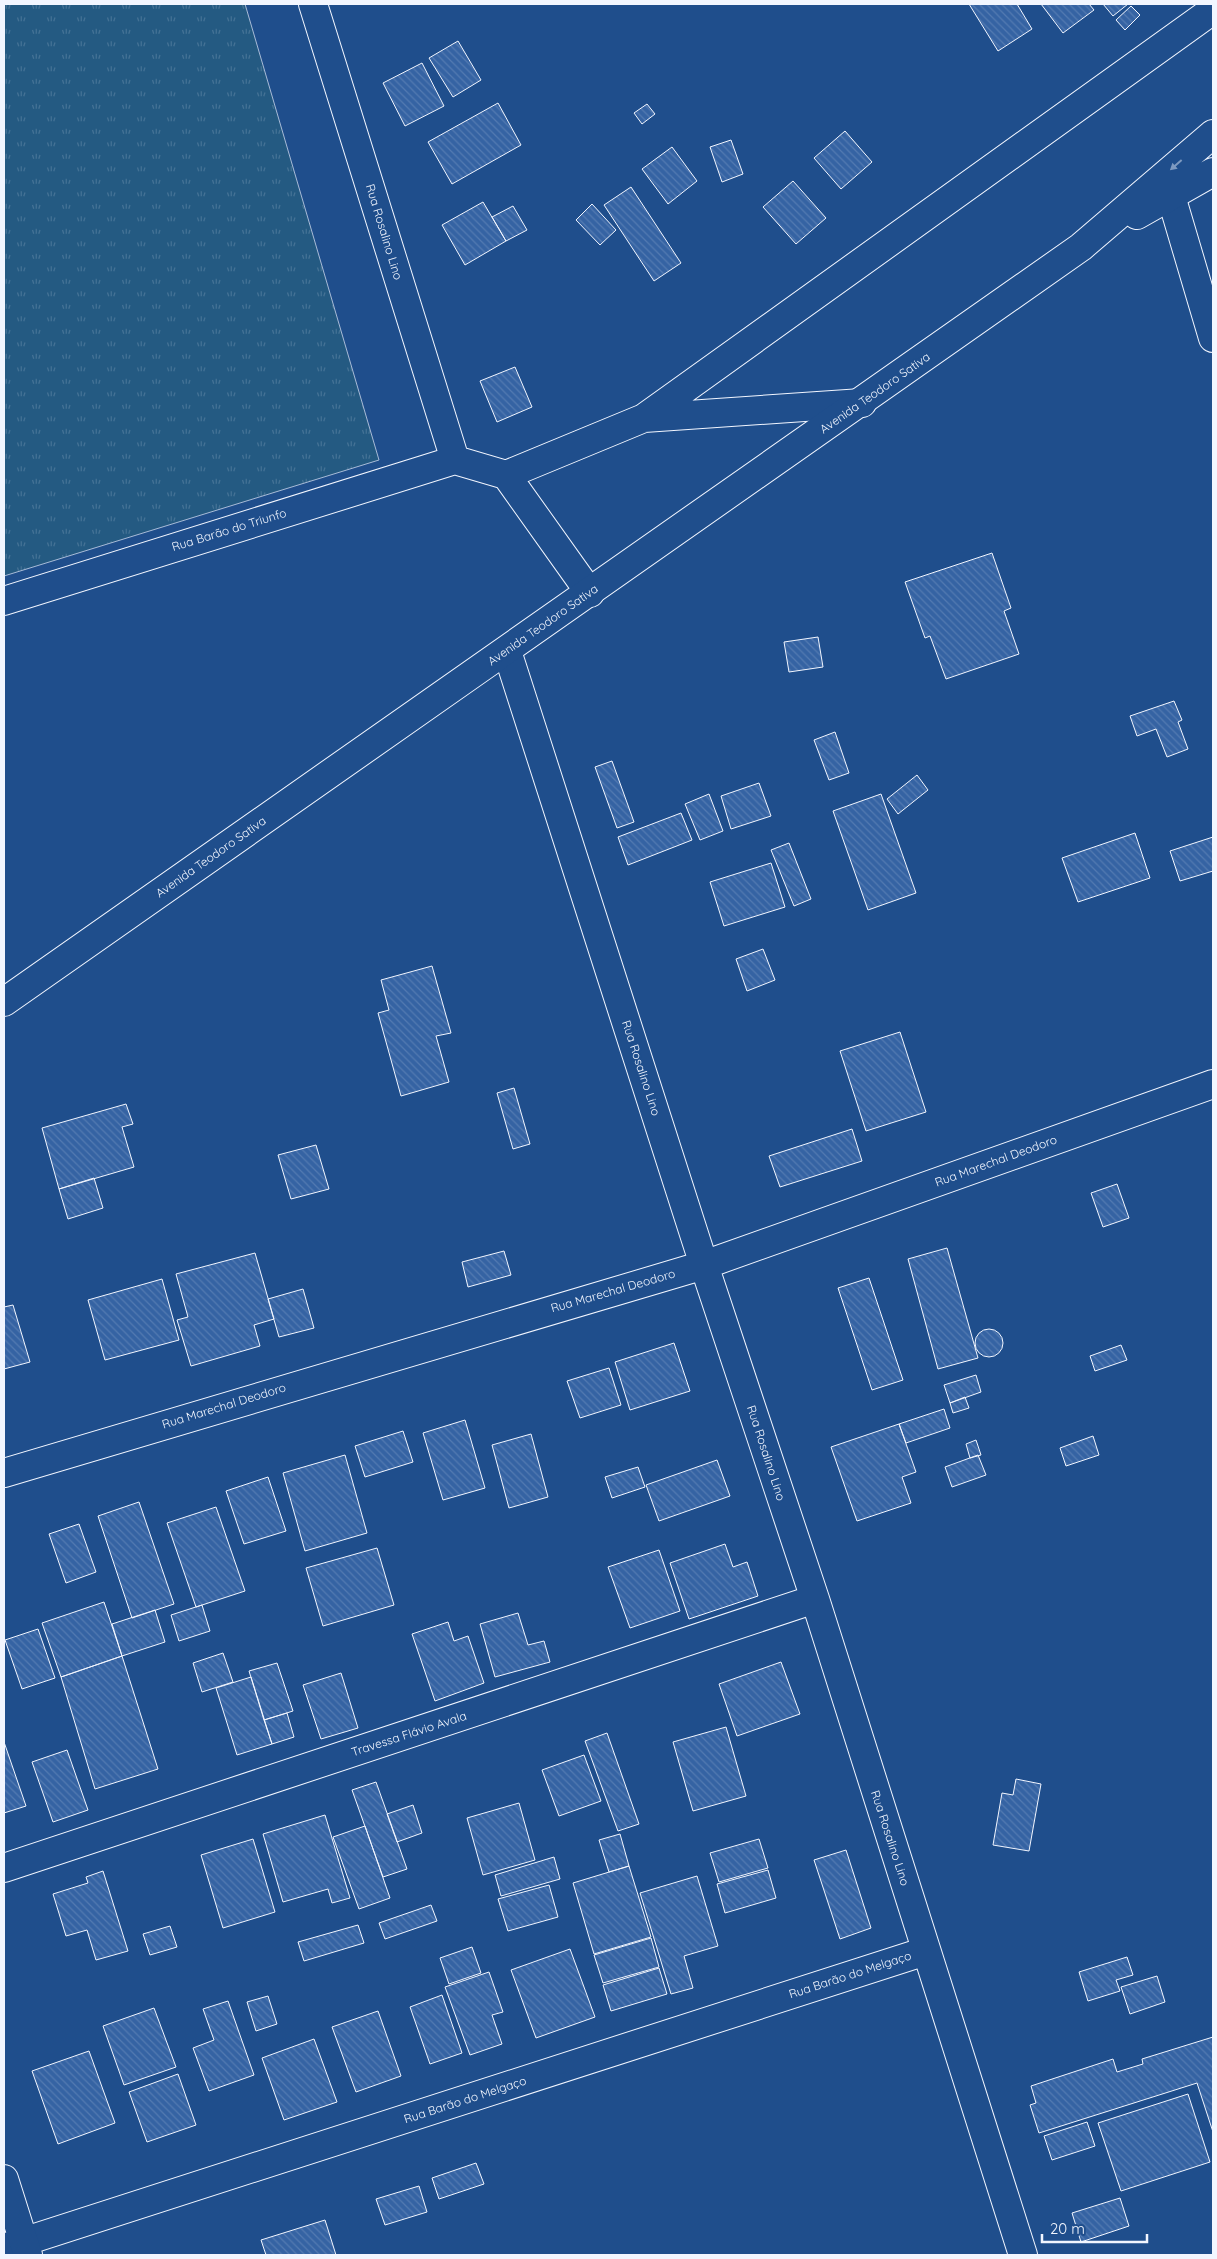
<svg xmlns="http://www.w3.org/2000/svg" width="1217" height="2259" font-family="Quicksand,sans-serif">
	<style>
		.grass { fill: url(#grass-tufts); stroke: #a8bbd7 }
		.building { fill: url(#building-back-hatch); stroke: #f2f6ff }
		.lines { fill: none; stroke-linecap: round; stroke-linejoin: round }
		.street-casing { stroke: #f2f6ff; stroke-width: 30 }
		.secondary-casing { stroke: #f2f6ff; stroke-width: 30 }
		.primary-casing { stroke: #f2f6ff; stroke-width: 30 }
		.street { stroke: #1f4e8c; stroke-width: 28 }
		.secondary { stroke: #1f4e8c; stroke-width: 28 }
		.primary { stroke: #1f4e8c; stroke-width: 28 }
		.oneway { fill: #7e9ac0 }
		.labels { text-anchor: middle; stroke-width: 4; stroke-linejoin: round; paint-order: stroke }
		.street-label { font-size: 12px; fill: #f2f6ff; stroke: #1f4e8c }
	</style>
	<defs>
		<pattern id="grass-tufts" width="24" height="20" patternUnits="userSpaceOnUse" patternTransform="scale(1.25)"><rect width="24" height="20" fill="#245a82"/><path d="M3 7l-1-3M5 7V3M7 7l1-3M15 17l-1-3M17 17v-4M19 17l1-3" fill="none" stroke="#447295"/></pattern>
		<pattern id="building-back-hatch" width="6" height="6" patternUnits="userSpaceOnUse" patternTransform="scale(1.25)"><rect width="6" height="6" fill="#3563a3"/><path d="M-1 5l2 2M0 0l6 6M5-1l2 2" fill="none" stroke="#537ab1"/></pattern>
	</defs>
	<rect width="100%" height="100%" fill="#1f4e8c"/>
	<path class="grass" d="M4 4H245L379 460 4 576Z"/>
	<path class="building" d="M969 4H1017L1032 29 998 51Z
		M1041 4H1089L1094 10 1063 33Z
		M1103 4H1128L1113 16Z
		M1131 6 1140 15 1125 30 1116 20Z
		M458 41 481 80 453 97 429 58Z
		M422 63 444 106 405 126 383 83Z
		M498 103 521 145 452 184 428 142Z
		M647 104 655 114 642 124 634 113Z
		M845 131 872 162 841 189 814 158Z
		M731 140 743 174 722 182 710 147Z
		M672 147 697 181 668 204 642 169Z
		M793 181 826 218 796 244 763 207Z
		M631 187 681 263 654 281 604 205Z
		M483 202 506 241 465 265 442 225Z
		M592 204 616 230 600 245 576 220Z
		M513 206 527 230 506 241 492 217Z
		M515 367 532 407 497 422 480 381Z
		M992 553 1011 608 1004 611 1019 654 946 679 930 636 925 638 905 582Z
		M818 637 823 667 789 672 784 642Z
		M1174 701 1182 720 1178 722 1188 749 1167 757 1156 729 1137 736 1130 716Z
		M835 732 849 773 829 780 814 740Z
		M612 761 634 822 617 828 595 767Z
		M917 775 928 790 898 814 887 799Z
		M759 783 771 816 731 829 721 796Z
		M709 794 723 831 700 840 685 804Z
		M881 794 916 893 868 910 833 811Z
		M681 813 692 840 628 865 618 837Z
		M1135 833 1150 878 1078 902 1062 858Z
		M1213 837V871L1180 881 1170 851Z
		M789 843 811 899 794 906 771 850Z
		M771 863 785 907 724 926 710 882Z
		M763 949 775 980 747 991 736 959Z
		M432 966 451 1033 436 1036 449 1082 401 1096 378 1013 389 1010 381 980Z
		M900 1032 926 1112 866 1131 840 1051Z
		M514 1088 530 1144 513 1149 497 1093Z
		M126 1104 133 1124 122 1127 134 1167 59 1189 42 1128Z
		M852 1129 862 1161 780 1187 769 1156Z
		M316 1145 329 1189 291 1199 278 1155Z
		M94 1178 103 1208 68 1219 59 1189Z
		M1117 1184 1129 1218 1103 1227 1091 1193Z
		M947 1248 978 1358 938 1369 908 1259Z
		M504 1251 511 1275 468 1287 462 1262Z
		M255 1253 274 1319 254 1325 260 1346 191 1366 177 1320 188 1317 176 1274Z
		M869 1278 903 1380 872 1390 838 1288Z
		M162 1279 179 1340 105 1360 88 1300Z
		M303 1289 314 1328 279 1337 268 1299Z
		M13 1305 30 1362 4 1369V1307Z
		M975 1343a14 14 0 1 1 28 0a14 14 0 1 1-28 0Z
		M674 1343 690 1391 630 1410 615 1362Z
		M1121 1345 1127 1360 1095 1371 1090 1356Z
		M609 1368 621 1405 580 1418 567 1381Z
		M976 1375 981 1392 950 1403 944 1385Z
		M965 1397 969 1408 953 1413 950 1403Z
		M944 1409 950 1428 906 1443 899 1424Z
		M465 1420 485 1488 443 1500 423 1433Z
		M899 1424 916 1472 902 1477 911 1503 857 1521 831 1447Z
		M403 1431 413 1462 365 1477 355 1446Z
		M531 1434 548 1497 509 1508 492 1445Z
		M1093 1436 1099 1455 1066 1466 1060 1448Z
		M976 1440 981 1455 970 1458 966 1444Z
		M345 1455 367 1533 305 1551 283 1473Z
		M978 1455 986 1475 952 1487 945 1467Z
		M717 1460 730 1496 659 1521 646 1485Z
		M638 1467 645 1487 612 1498 605 1477Z
		M268 1477 286 1531 244 1544 226 1491Z
		M139 1502 174 1604 132 1618 98 1516Z
		M216 1507 245 1591 196 1607 167 1523Z
		M79 1524 96 1572 66 1583 49 1534Z
		M725 1544 733 1567 747 1562 758 1596 689 1619 670 1563Z
		M377 1548 394 1605 323 1626 306 1568Z
		M659 1550 680 1611 630 1628 608 1567Z
		M104 1602 122 1656 61 1677 42 1623Z
		M202 1605 210 1631 179 1641 171 1615Z
		M155 1610 165 1642 122 1656 112 1624Z
		M518 1613 528 1645 544 1641 550 1662 495 1677 480 1624Z
		M448 1622 454 1641 468 1636 484 1683 435 1701 412 1634Z
		M38 1629 55 1678 22 1689 5 1640Z
		M223 1653 233 1682 202 1692 193 1663Z
		M122 1656 158 1769 95 1789 61 1677Z
		M781 1662 800 1714 737 1736 719 1684Z
		M277 1663 293 1711 264 1720 249 1671Z
		M341 1673 358 1728 321 1739 303 1685Z
		M251 1677 272 1744 237 1755 216 1688Z
		M287 1713 294 1737 272 1744 264 1720Z
		M726 1727 746 1796 693 1811 673 1742Z
		M607 1733 639 1824 618 1831 585 1741Z
		M4 1742 26 1806 4 1813Z
		M67 1750 88 1810 53 1822 32 1762Z
		M584 1755 601 1801 559 1816 542 1770Z
		M1016 1779 1041 1784 1029 1851 993 1845 1002 1793 1013 1795Z
		M376 1782 407 1869 383 1877 352 1790Z
		M519 1803 535 1860 483 1875 467 1818Z
		M413 1805 422 1833 397 1842 387 1814Z
		M325 1815 350 1898 332 1903 328 1889 283 1902 263 1834Z
		M365 1826 390 1898 359 1909 333 1837Z
		M620 1834 629 1866 609 1872 599 1840Z
		M253 1839 275 1912 223 1928 201 1855Z
		M759 1839 768 1868 719 1882 710 1853Z
		M846 1850 871 1928 840 1939 814 1860Z
		M554 1857 560 1879 501 1896 495 1875Z
		M629 1866 651 1937 594 1954 573 1883Z
		M768 1870 776 1898 725 1913 717 1884Z
		M103 1871 128 1951 96 1960 87 1930 66 1936 53 1894 88 1883 86 1877Z
		M697 1876 718 1946 684 1956 693 1988 671 1994 640 1893Z
		M549 1885 558 1917 508 1931 498 1899Z
		M431 1905 437 1921 385 1939 379 1923Z
		M358 1925 364 1943 304 1961 298 1942Z
		M170 1926 177 1947 150 1955 143 1934Z
		M651 1938 659 1967 603 1983 594 1955Z
		M472 1947 481 1973 449 1984 440 1958Z
		M570 1949 595 2017 536 2038 511 1970Z
		M1127 1957 1133 1975 1116 1980 1120 1991 1088 2001 1079 1972Z
		M659 1968 667 1994 611 2011 603 1985Z
		M489 1972 503 2012 492 2015 502 2044 470 2055 445 1987Z
		M1157 1976 1165 2002 1130 2014 1121 1987Z
		M442 1995 462 2053 430 2064 410 2007Z
		M268 1996 277 2024 256 2031 247 2002Z
		M228 2001 254 2075 209 2091 193 2048 214 2040 203 2009Z
		M154 2008 176 2067 124 2085 103 2026Z
		M378 2011 401 2076 356 2092 332 2027Z
		M1213 2037V2132L1197 2083 1039 2133 1030 2105 1036 2103 1031 2086 1113 2059 1117 2072 1143 2064 1142 2059Z
		M314 2039 337 2102 284 2120 262 2058Z
		M89 2051 115 2123 58 2144 32 2071Z
		M178 2074 196 2125 147 2142 129 2092Z
		M1188 2094 1210 2162 1121 2191 1098 2123Z
		M1087 2122 1095 2146 1052 2160 1044 2136Z
		M476 2163 484 2184 439 2199 432 2178Z
		M419 2186 427 2212 385 2225 376 2199Z
		M1120 2198 1129 2226 1081 2242 1072 2213Z
		M325 2220 336 2255H266L261 2240Z"/>
	<g class="lines">
		<defs>
			<path id="street" d="M313 4 455 460
				M1171 196 1213 338
				M644 418 1213 10
				M455 460 506 475 644 418 862 403
				M506 475 590 593
				M4 601 455 460
				M507 651 704 1265 815 1599 1023 2255
				M4 1473 704 1265 1213 1084
				M4 1868 815 1599
				M4 2248 926 1951"/>
			<path id="secondary" d="M4 2179 28 2255"/>
			<path id="primary" d="M1137 215 1213 172
				M4 1002 1081 247 1213 134"/>
		</defs>
		<use href="#street" class="street-casing"/>
		<use href="#secondary" class="secondary-casing"/>
		<use href="#primary" class="primary-casing"/>
		<use href="#street" class="street"/>
		<use href="#secondary" class="secondary"/>
		<use href="#primary" class="primary"/>
	</g>
	<defs><path id="oneway-solid" d="M-6-.8H1V-3.2L6.5 0L1 3.2V.8H-6Z" transform="scale(1.25)"/></defs>
	<use class="oneway" href="#oneway-solid" transform="translate(1176 165) rotate(139)"/>
	<g class="labels">
		<g class="street-label">
			<text transform="translate(384 232) rotate(73)" y="4">Rua Rosalino Lino</text>
			<text transform="translate(875 393) rotate(-35)" y="4">Avenida Teodoro Sativa</text>
			<text transform="translate(229 530) rotate(-17)" y="4">Rua Barão do Triunfo</text>
			<text transform="translate(543 625) rotate(-35)" y="4">Avenida Teodoro Sativa</text>
			<text transform="translate(211 857) rotate(-35)" y="4">Avenida Teodoro Sativa</text>
			<text transform="translate(641 1068) rotate(72)" y="4">Rua Rosalino Lino</text>
			<text transform="translate(996 1161) rotate(-20)" y="4">Rua Marechal Deodoro</text>
			<text transform="translate(613 1291) rotate(-16)" y="4">Rua Marechal Deodoro</text>
			<text transform="translate(224 1406) rotate(-17)" y="4">Rua Marechal Deodoro</text>
			<text transform="translate(766 1453) rotate(72)" y="4">Rua Rosalino Lino</text>
			<text transform="translate(409 1734) rotate(-18)" y="4">Travessa Flávio Avala</text>
			<text transform="translate(890 1838) rotate(72)" y="4">Rua Rosalino Lino</text>
			<text transform="translate(850 1975) rotate(-18)" y="4">Rua Barão do Melgaço</text>
			<text transform="translate(465 2100) rotate(-18)" y="4">Rua Barão do Melgaço</text>
		</g>
	</g>
	<rect width="1217" height="2259" fill="none" stroke="#f2f6ff" stroke-width="10"/>
	<path d="M1042 2234v8h105v-8" fill="none" stroke="#f2f6ff" stroke-width="2.5"/>
	<text x="1050" y="2234" font-size="15" fill="#f2f6ff" stroke="#1f4e8c" stroke-width="4" paint-order="stroke">20 m</text>
</svg>
